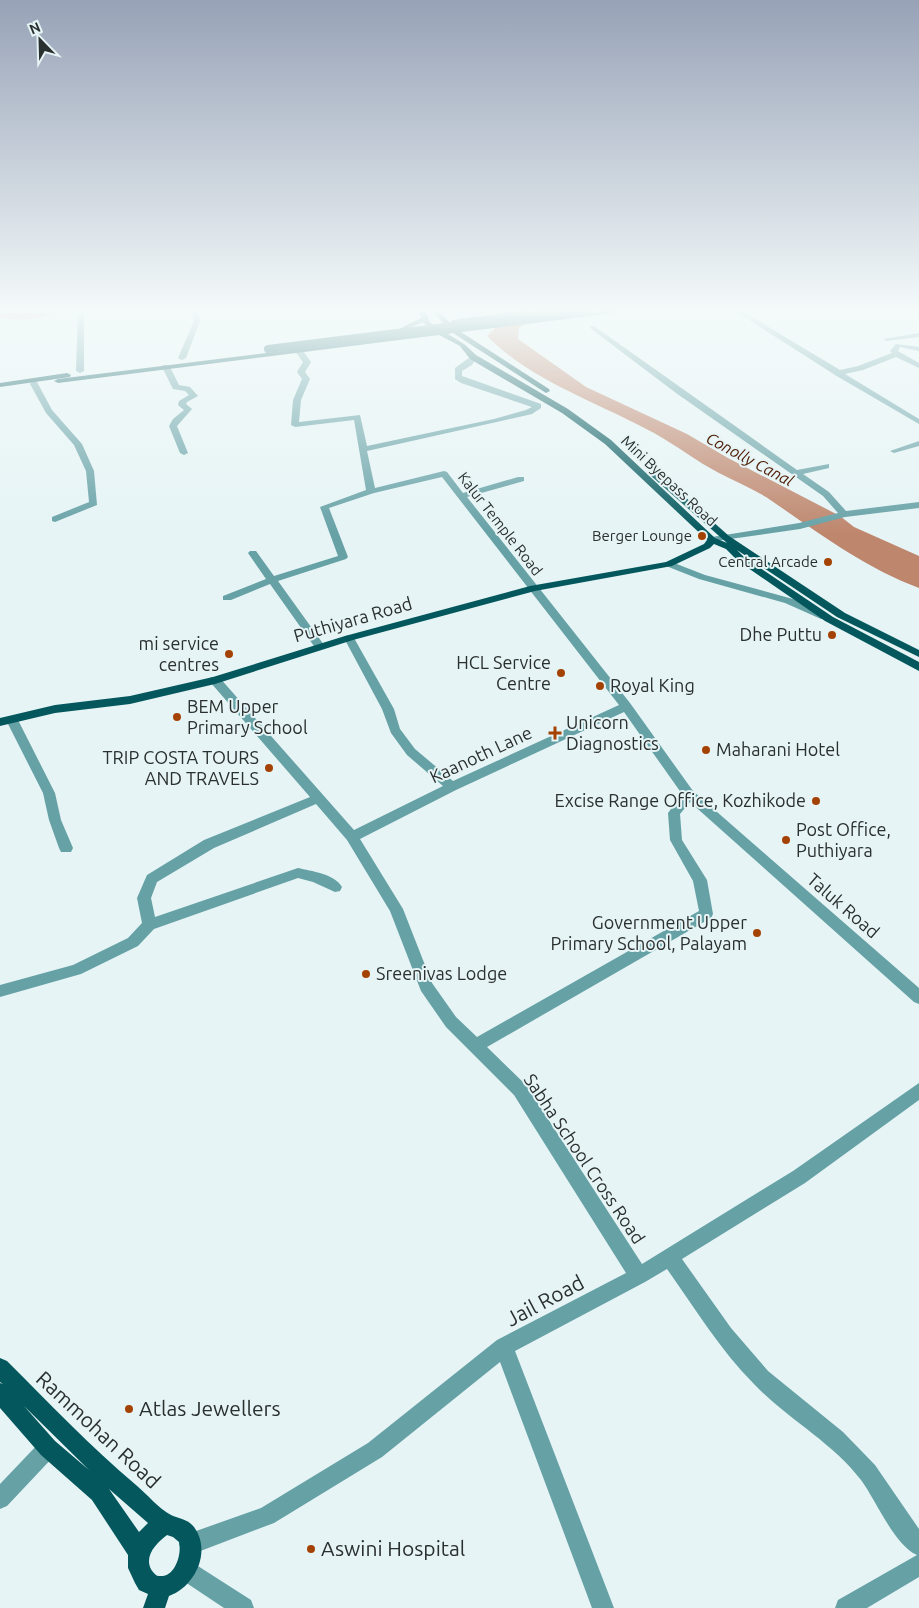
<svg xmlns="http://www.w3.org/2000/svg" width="919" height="1608" font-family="Ubuntu,sans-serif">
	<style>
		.water { fill: #be866d }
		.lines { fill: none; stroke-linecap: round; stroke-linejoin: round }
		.minor { fill: #66a1a6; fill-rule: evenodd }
		.major { fill: #04585d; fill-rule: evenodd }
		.major-bridge { stroke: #04585d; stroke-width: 8 }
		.poi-dot { fill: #a44203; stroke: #e6f4f5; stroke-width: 2 }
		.labels { text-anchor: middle; stroke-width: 4; stroke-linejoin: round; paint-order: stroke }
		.far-street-label { font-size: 15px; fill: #2a2f2f; stroke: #e6f4f5 }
		.far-poi-label { font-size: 15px; fill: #2a2f2f; stroke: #e6f4f5; text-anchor: end }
		.far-water-label { font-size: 16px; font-style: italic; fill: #4d1900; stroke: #e6f4f5 }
		.street-label { font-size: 18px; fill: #2a2f2f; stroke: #e6f4f5 }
		.poi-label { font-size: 18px; fill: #2a2f2f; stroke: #e6f4f5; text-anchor: end }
		.near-street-label { font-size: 21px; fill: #2a2f2f; stroke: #e6f4f5 }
		.near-poi-label { font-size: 21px; fill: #2a2f2f; stroke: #e6f4f5; text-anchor: start }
	</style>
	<rect width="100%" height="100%" fill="#e6f4f5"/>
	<path class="water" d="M0 309H65C43 318 23 323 0 317Z
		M528 309H551L519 328 518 339 586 387 687 434 728 458 840 516 854 527 919 556V588C863 567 816 531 766 497 751 488 734 481 719 473 696 461 676 445 654 433 598 402 533 382 487 336L498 325Z"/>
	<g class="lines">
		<path class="minor" d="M78 309H84V371L80 373 76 371Z
			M732 309H739L840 370 858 366 892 353 890 351 896 344 919 347V351L900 347 898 351 919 363V368L896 357 863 370 845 374 919 419V424L835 375Z
			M193 311H197L200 321 186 358 182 360 178 358 194 321Z
			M590 326H594L797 470 829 464V468L803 474 829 492 846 511 919 502V508L845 517 800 529 709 542V538L712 537 799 523 838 513 823 496 676 393 590 328Z
			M919 333V337L886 341 883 339Z
			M295 348H301L311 362 305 372 310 379 301 400 299 422 360 415 367 446 494 419 526 410 532 407 461 383 455 379V368L473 355 477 357 472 365 462 371V376L541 404V408L532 414 367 451 375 488 444 471 447 472 463 493 518 477H524V481L467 497 630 703 693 791 919 988V1004L914 1002 690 802 680 814 682 840 707 880 713 914 711 918 487 1047 526 1085 642 1264 793 1171 919 1083V1100L805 1183 682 1259 731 1328 768 1371 843 1432 875 1465 919 1529V1577L867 1608H835L838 1600 917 1555C894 1545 876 1500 861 1480 831 1441 787 1419 754 1384 720 1350 695 1308 667 1269L645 1282 515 1351 614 1608H592L500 1362 382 1457 274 1523 190 1555 182 1552 179 1544 182 1536 261 1508 368 1443 497 1340 626 1273 514 1095 446 1027 421 991 390 911 347 840 316 804 214 848 157 882 151 898 155 917 298 868C311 871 335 874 342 887L340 891 335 892 313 882 298 878 154 929 138 946 81 974 0 997V985L73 965 128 938 142 923 137 898 147 875 204 840 310 797 211 683 209 680 211 677H219L354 830 443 786 407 755 391 733 382 709 344 638 345 636 349 635 354 638 394 709 400 729 415 749 453 781 619 705 442 477 374 493 329 508 348 557 346 559 278 581 324 645 325 647 324 649H316L270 584 231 600H223V596L266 579 248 553 250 551H256L274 576 338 556 320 507 366 490 354 420 295 427 291 425 293 400 302 379 297 372 303 362 294 350ZM624 712 682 794 668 813 670 840 693 881 699 911 477 1037 456 1017 432 983 403 909 360 839 456 790Z
			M163 365H169L179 385 190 387 198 396 187 402 186 404 192 409 177 426 188 453 184 455 180 453 169 426 173 419 184 410 178 405 179 401 189 395 185 391 173 389 162 367Z
			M31 382H37L52 410 82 444 94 471 97 505 55 522 52 521V517L89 502 86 471 74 445 46 413 30 384Z
			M919 441V446L894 453 890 451Z
			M669 561 705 575 793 599 830 617 829 619H821L785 603 699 579 666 566 664 564Z
			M12 716 18 720 55 793 61 820 73 848 71 852H61L59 848 49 820 43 793 6 720Z
			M48 1438 55 1441 58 1448 55 1455 7 1506 0 1509V1484L41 1441Z
			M187 1559 251 1600 254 1608H224L179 1578 176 1570 179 1562Z"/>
		<path class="major" d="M418 309H424L430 322 441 331 449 330 431 309H437L450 323 453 320 535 309H551L451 323 456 329 615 309H632L629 311 461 332 549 389 550 391 546 393 453 333 448 334 464 344 476 355 568 409 611 440 715 538 727 543 650 475V471H656L729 536 845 613 919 650V657L837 617 737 550 744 557 833 617 919 662V671L825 621 738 561 726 549 714 544 710 548 672 566 535 591 353 640 215 684 130 704 55 713 0 726V718L55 705 130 696 213 677 345 636 530 586 666 562 704 544 707 540 605 444 562 413 470 359 460 346 439 335 58 383 54 381 58 379 433 332 423 322 404 330 399 329 421 318Z
			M67 373 71 375 70 377 0 387V383Z
			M0 1358 7 1361C49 1403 91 1447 136 1485 147 1494 159 1509 171 1515 179 1519 188 1519 194 1527 212 1551 195 1587 169 1596L165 1608H143L148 1594 139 1590 135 1583 128 1568V1555L92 1500 41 1455 0 1408V1383L3 1384 0 1382ZM24 1406 89 1470 55 1441ZM109 1489 148 1523 139 1532ZM167 1535 173 1537 179 1542C182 1554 175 1578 159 1576 156 1576 155 1574 153 1572 142 1558 156 1543 167 1535Z"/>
		<path class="major-bridge" d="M268 349 589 309"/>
	</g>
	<linearGradient id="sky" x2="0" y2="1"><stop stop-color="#97a2b7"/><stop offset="0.58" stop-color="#f4fafa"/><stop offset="1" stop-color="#f4fafa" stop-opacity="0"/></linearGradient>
	<rect width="919" height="534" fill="url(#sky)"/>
	<g class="poi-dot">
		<circle cx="702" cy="536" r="5"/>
		<circle cx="828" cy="562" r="5"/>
		<circle cx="832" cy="635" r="5"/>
		<circle cx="229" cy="654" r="5"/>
		<circle cx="561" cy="673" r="5"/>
		<circle cx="600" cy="686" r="5"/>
		<circle cx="177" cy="717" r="5"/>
		<path d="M552.5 725.5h5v5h5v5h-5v5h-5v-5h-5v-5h5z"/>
		<circle cx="706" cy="750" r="5"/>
		<circle cx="269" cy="768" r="5"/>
		<circle cx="816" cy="801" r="5"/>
		<circle cx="786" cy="840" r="5"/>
		<circle cx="757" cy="933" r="5"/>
		<circle cx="366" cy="974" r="5"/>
		<circle cx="129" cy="1409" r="5"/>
		<circle cx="311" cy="1549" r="5"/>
	</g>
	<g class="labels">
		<g class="far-street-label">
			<text transform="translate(669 481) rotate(43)" y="5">Mini Byepass Road</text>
			<text transform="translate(500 524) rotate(52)" y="5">Kalur Temple Road</text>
		</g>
		<g class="far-poi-label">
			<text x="692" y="541">Berger Lounge</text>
			<text x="818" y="567">Central Arcade</text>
		</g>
		<g class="far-water-label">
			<text transform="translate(750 459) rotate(28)" y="6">Conolly Canal</text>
		</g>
		<g class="street-label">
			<text transform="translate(353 620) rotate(-16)" y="6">Puthiyara Road</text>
			<text transform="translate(481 755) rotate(-25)" y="6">Kaanoth Lane</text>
			<text transform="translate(843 906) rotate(41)" y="6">Taluk Road</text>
			<text transform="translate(584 1159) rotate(56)" y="6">Sabha School Cross Road</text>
		</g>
		<g class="poi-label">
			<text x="822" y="641">Dhe Puttu</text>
			<text x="219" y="650">mi service<tspan x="219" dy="21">centres</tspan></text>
			<text x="551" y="669">HCL Service<tspan x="551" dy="21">Centre</tspan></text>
			<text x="610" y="692" text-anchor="start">Royal King</text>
			<text x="187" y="713" text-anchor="start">BEM Upper<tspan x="187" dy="21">Primary School</tspan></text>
			<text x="566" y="729" text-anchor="start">Unicorn<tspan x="566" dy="21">Diagnostics</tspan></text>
			<text x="716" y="756" text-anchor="start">Maharani Hotel</text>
			<text x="259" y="764">TRIP COSTA TOURS<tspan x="259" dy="21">AND TRAVELS</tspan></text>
			<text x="806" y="807">Excise Range Office, Kozhikode</text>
			<text x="796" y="836" text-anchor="start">Post Office,<tspan x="796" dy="21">Puthiyara</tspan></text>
			<text x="747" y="929">Government Upper<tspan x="747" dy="21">Primary School, Palayam</tspan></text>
			<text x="376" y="980" text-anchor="start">Sreenivas Lodge</text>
		</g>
		<g class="near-street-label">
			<text transform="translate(545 1301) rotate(-28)" y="7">Jail Road</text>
			<text transform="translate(98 1430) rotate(43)" y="7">Rammohan Road</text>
		</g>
		<g class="near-poi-label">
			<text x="139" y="1416">Atlas Jewellers</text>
			<text x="321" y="1556">Aswini Hospital</text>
		</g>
	</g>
	<g transform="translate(40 40) rotate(337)" stroke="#e6f4f5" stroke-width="4" paint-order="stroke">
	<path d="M0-4L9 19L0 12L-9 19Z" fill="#2a2f2f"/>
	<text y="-8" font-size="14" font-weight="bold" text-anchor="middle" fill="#2a2f2f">N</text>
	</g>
</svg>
